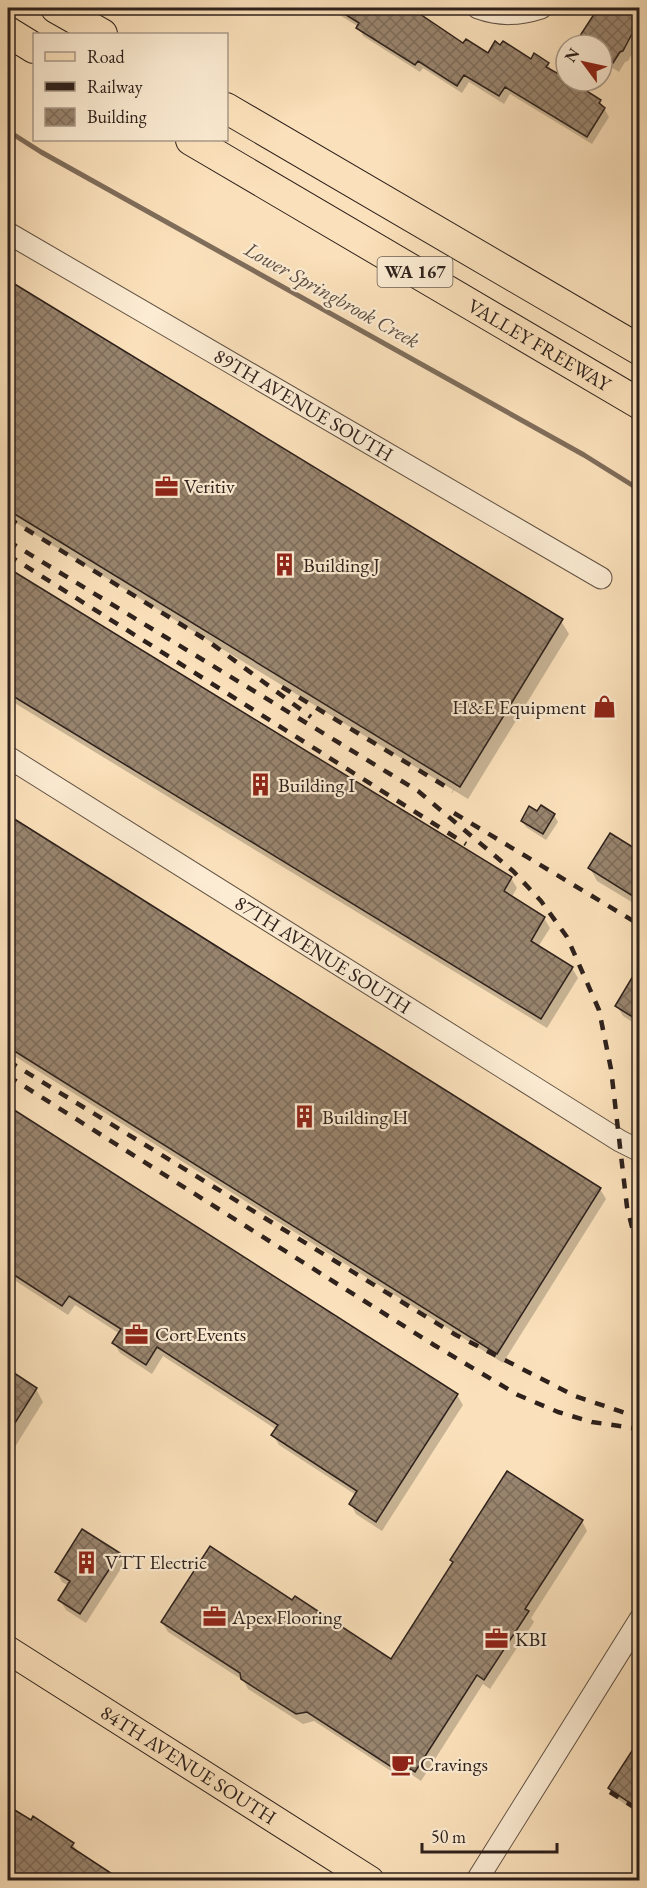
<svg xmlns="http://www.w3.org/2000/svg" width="647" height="1888" font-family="'EB Garamond',serif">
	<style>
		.shadow { fill: #0003 }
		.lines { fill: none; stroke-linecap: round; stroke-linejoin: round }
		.stream { stroke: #7f6d5b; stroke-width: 5 }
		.building { fill: url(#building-cross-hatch); stroke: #2e211c; stroke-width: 1.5 }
		.minor-casing { stroke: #615144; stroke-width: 23 }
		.major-casing { stroke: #2e211c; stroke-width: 29 }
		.highway-casing { stroke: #2e211c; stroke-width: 32 }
		.minor { stroke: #fcecd3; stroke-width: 21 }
		.major { stroke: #fbe1bb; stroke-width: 27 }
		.highway { stroke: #fbe1bb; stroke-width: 30 }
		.rail { stroke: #2e211c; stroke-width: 4.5; stroke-dasharray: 10 10; stroke-linecap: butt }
		.labels { text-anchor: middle; stroke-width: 4.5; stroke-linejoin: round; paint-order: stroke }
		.shield { fill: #fcecd3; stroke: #6c5e53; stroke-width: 1.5 }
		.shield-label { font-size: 18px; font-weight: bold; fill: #2e211c }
		.street-label { font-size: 20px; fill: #2e211c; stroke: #fcecd3 }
		.poi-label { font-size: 20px; fill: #2e211c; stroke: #fcecd3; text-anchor: start }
		.water-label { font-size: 21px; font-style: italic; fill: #5d4d41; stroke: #fcecd3 }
	</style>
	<defs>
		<pattern id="building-cross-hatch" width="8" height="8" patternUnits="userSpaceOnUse" patternTransform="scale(1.5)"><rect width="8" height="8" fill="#99856f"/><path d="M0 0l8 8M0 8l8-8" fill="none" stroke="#7d6c5a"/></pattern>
	</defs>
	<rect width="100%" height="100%" fill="#fbe1bb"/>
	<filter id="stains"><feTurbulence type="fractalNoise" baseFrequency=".00333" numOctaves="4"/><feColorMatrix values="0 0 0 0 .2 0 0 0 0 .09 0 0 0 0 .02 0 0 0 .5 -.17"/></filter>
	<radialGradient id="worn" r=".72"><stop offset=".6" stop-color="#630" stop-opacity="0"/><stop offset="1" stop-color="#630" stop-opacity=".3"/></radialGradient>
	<path class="shadow" d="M328 8H409L463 45 488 55 548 64 553 73 600 101 609 117 592 144 510 94 504 104 469 82 462 93 423 68 420 72 363 36 359 27Z
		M600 8H640V34L637 38 639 41 628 61 625 62 619 72 602 61V45H581L579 41Z
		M8 282 561 621 569 634 468 799 8 518Z
		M8 570 511 878 517 888 511 898 544 918 550 928 538 947 572 968 578 978 547 1028 8 699Z
		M554 815 558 822 546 840 526 827 522 821Z
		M8 817 600 1189 606 1199 503 1363 8 1052Z
		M610 835 640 853V907L597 881 590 868Z
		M640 969V1027L623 1016 617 1006Z
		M8 1107 457 1395 463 1405 382 1531 356 1514 351 1504 356 1495 279 1445 273 1435 277 1430 163 1356 152 1374 120 1353 114 1343 120 1334 75 1305 68 1315 8 1276Z
		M8 1371 36 1389 43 1402 8 1458Z
		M582 1521 587 1531 531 1618 534 1622 490 1689 483 1684 421 1781 411 1774 400 1777 314 1721 303 1724 248 1689 244 1681 168 1632 162 1622 293 1602 391 1661 454 1564 451 1560Z
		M118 1554 124 1564 86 1623 66 1610 60 1600 69 1586 62 1582 57 1572Z
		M640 1743V1814L616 1798 610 1789Z
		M8 1807 31 1822 73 1844 79 1854 113 1876 116 1872 129 1880H8Z"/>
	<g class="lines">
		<path class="stream" d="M8 131 41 152 584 455 640 490"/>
	</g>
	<path class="building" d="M335 8H411L463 43 466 39 488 53 495 41 500 45 503 41 531 59 534 53 549 63 546 67 566 78V81H571L601 100 599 103 605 108 587 137 505 87 499 96 464 75 457 86 418 61 415 65 356 28 359 23Z
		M598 8H639V16L632 28 634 30 623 51 620 52 613 63 602 56V45H574Z
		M8 280 563 619 460 787 8 510Z
		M8 568 512 877 504 891 545 917 531 941 573 967 541 1019 8 693Z
		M541 805 555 814 543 834 521 821 529 806 537 811Z
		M8 815 601 1188 497 1354 8 1047Z
		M610 833 639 851V900L588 868Z
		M639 966V1021L615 1006Z
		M8 1106 458 1394 376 1522 349 1504 357 1491 271 1435 278 1425 157 1347 146 1365 112 1343 121 1329 69 1296 62 1306 8 1271Z
		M8 1369 37 1388 8 1434Z
		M507 1471 583 1520 525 1609 529 1611 484 1680 477 1675 415 1772 404 1765 393 1768 307 1712 296 1714 241 1679 240 1673 161 1622 210 1546 292 1600 295 1596 391 1659 453 1562 450 1560Z
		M82 1529 120 1553 80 1614 58 1600 70 1581 55 1572Z
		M639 1740V1809L608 1788Z
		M8 1806 31 1820 33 1816 74 1843 71 1847 123 1881H8Z"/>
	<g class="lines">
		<defs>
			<g id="minor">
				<path d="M478 8C500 16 519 15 541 8"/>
				<path id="s1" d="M8 233 601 578"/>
				<path id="s2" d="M8 757 620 1141 640 1151"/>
				<path d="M477 1880 640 1619"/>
			</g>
			<g id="major">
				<path id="s3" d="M8 1650 370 1880"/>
			</g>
			<g id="highway">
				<path d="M56 8 102 34"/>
				<path d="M8 32 34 48"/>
				<path d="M226 108 640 350"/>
				<path id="s4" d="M191 140 640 404"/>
			</g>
		</defs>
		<use href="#minor" class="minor-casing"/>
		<use href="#major" class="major-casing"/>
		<use href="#highway" class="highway-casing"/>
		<use href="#minor" class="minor"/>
		<use href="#major" class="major"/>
		<use href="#highway" class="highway"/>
		<path class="rail" d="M8 518 208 641 311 717
			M8 541 418 791 513 871 541 901 567 937 599 1010 611 1069 627 1207 640 1259
			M8 555 466 844
			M282 687 453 791
			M454 813 640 925
			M8 1061 456 1335 575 1396 640 1418
			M8 1076 434 1345 518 1395 558 1412 592 1422 640 1429
			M610 1792 640 1811"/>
	</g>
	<defs>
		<symbol id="office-bare" viewBox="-9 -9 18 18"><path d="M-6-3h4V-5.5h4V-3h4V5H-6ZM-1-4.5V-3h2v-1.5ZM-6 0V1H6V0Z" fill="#8f2418" stroke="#fcecd3" stroke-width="2.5" paint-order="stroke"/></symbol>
		<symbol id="building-bare" viewBox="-9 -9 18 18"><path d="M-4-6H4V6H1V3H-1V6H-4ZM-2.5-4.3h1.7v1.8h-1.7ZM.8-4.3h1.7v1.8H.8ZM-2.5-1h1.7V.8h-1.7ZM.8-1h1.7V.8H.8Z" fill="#8f2418" stroke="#fcecd3" stroke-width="2.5" paint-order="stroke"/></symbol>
		<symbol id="shop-bare" viewBox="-9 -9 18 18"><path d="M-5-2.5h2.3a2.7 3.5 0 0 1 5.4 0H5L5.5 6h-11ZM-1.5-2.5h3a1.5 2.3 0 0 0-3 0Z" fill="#8f2418" stroke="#fcecd3" stroke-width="2.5" paint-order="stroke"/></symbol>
		<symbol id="cafe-bare" viewBox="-9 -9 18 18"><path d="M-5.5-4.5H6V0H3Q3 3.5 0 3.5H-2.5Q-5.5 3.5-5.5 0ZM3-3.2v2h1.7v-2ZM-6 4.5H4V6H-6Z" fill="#8f2418" stroke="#fcecd3" stroke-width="2.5" paint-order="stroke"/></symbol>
	</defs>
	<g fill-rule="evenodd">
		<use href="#office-bare" x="150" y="470" width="33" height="33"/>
		<use href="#building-bare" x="268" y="548" width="33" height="33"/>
		<use href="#shop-bare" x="588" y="690" width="33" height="33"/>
		<use href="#building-bare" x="244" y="768" width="33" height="33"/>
		<use href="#building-bare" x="288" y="1100" width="33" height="33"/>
		<use href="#office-bare" x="120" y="1318" width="33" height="33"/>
		<use href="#building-bare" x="70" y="1546" width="33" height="33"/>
		<use href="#office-bare" x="198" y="1600" width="33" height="33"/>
		<use href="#office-bare" x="480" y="1622" width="33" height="33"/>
		<use href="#cafe-bare" x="386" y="1748" width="33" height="33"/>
	</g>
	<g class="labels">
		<rect class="shield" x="377.5" y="257" width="75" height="30" rx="4.5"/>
		<g class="shield-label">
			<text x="415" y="278">WA 167</text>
		</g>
		<g class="street-label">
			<text dy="7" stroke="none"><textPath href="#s4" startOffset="404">VALLEY FREEWAY</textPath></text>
			<text dy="7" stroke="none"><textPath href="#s1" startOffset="342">89TH AVENUE SOUTH</textPath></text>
			<text dy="7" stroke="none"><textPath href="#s2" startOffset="372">87TH AVENUE SOUTH</textPath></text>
			<text dy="7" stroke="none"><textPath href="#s3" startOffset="214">84TH AVENUE SOUTH</textPath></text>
		</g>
		<g class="poi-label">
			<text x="184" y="493">Veritiv</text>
			<text x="303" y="572">Building J</text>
			<text x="586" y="714" text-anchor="end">H&amp;E Equipment</text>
			<text x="278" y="792">Building I</text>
			<text x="322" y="1124">Building H</text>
			<text x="155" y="1341">Cort Events</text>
			<text x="105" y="1569">VTT Electric</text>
			<text x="232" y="1624">Apex Flooring</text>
			<text x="515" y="1646">KBI</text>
			<text x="420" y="1771">Cravings</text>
		</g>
		<g class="water-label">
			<text transform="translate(332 295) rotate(29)" y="7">Lower Springbrook Creek</text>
		</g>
	</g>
	<rect width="647" height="1888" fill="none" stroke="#fbe1bb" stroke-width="30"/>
	<rect x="9" y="9" width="629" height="1870" fill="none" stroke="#2e211c" stroke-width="3"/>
	<rect x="15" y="15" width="617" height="1858" fill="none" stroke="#2e211c" stroke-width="1.5"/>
	<rect x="33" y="33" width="195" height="108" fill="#fcecd3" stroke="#aa9b8a" stroke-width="1.5"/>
	<rect x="45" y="52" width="30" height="9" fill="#fbe1bb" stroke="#aa9b8a" stroke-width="1.5"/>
	<text x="87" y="63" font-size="18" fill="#2e211c">Road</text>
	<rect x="45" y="82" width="30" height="9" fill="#2e211c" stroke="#aa9b8a" stroke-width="1.5"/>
	<text x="87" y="93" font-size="18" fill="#2e211c">Railway</text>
	<rect x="45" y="108" width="30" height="18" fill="url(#building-cross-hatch)" stroke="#aa9b8a" stroke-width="1.5"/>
	<text x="87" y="123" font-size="18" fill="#2e211c">Building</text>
	<g transform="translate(584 63) rotate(303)"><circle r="28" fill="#fcecd3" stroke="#aa9b8a" stroke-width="1.5"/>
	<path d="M0-4.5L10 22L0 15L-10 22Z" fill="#8f2418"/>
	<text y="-9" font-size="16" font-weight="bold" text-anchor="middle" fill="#2e211c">N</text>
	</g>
	<path d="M422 1843v9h135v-9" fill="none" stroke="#2e211c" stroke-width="3"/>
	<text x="431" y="1843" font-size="18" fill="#2e211c" stroke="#fcecd3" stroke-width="4.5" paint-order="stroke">50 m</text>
	<rect width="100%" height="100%" filter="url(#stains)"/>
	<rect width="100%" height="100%" fill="url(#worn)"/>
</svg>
